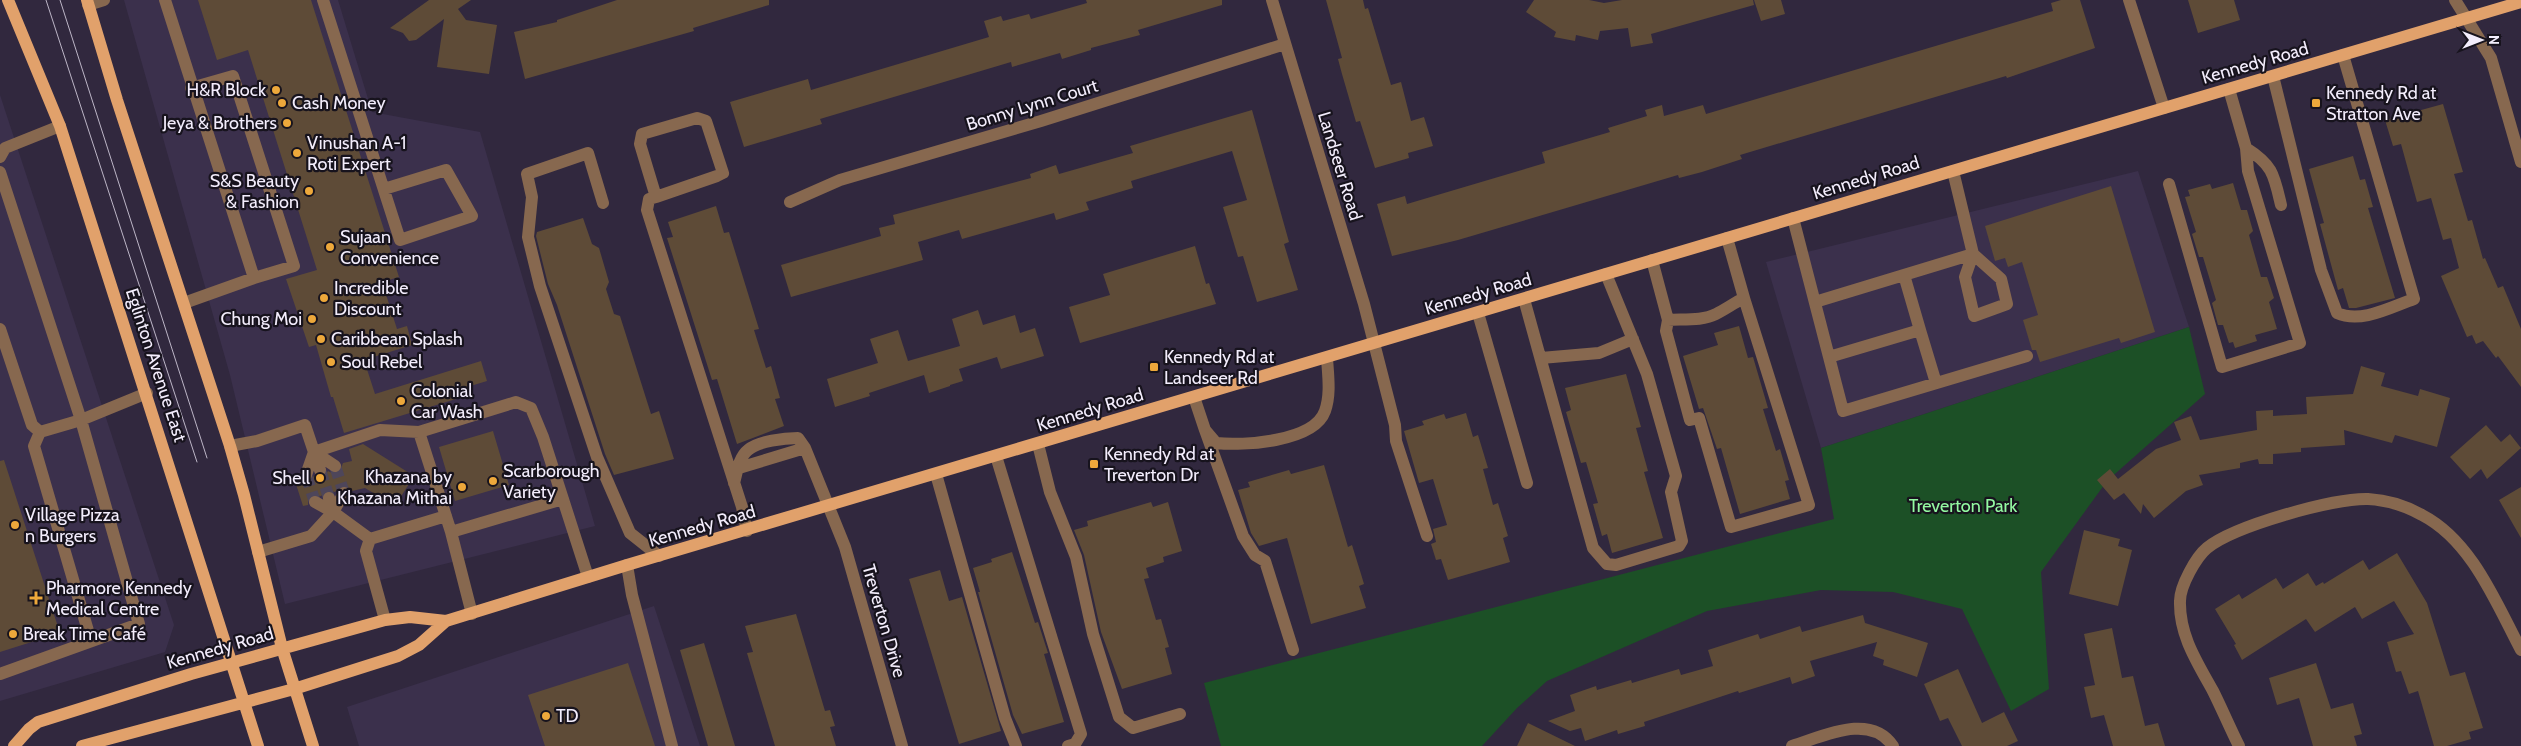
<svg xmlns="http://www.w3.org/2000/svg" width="2521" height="746" font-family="Cabin,sans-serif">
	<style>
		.built { fill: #3b304c }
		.green { fill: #1c5026 }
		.building { fill: #5e4b37 }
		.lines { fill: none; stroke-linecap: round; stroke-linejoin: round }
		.minor-tunnel { stroke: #4e465a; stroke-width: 12; stroke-dasharray: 12 6; stroke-linecap: butt }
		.minor { stroke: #87684f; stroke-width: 12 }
		.major { stroke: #e1a16b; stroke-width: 12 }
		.tram { stroke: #bdb6c7; stroke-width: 1 }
		.poi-dot { fill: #eda83b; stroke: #17131d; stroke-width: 2 }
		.labels { text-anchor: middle; stroke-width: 4.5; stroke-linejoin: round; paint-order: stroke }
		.street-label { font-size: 18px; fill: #f3edfc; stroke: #17131d }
		.poi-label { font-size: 18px; fill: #f3edfc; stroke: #17131d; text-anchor: start }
		.park-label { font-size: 18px; fill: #94f9a2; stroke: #17131d }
	</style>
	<rect width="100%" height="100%" fill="#31283e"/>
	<path class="built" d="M124 0H338L372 112 480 132 595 526 285 604 230 375Z
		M0 95 174 625 165 652 0 701Z
		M2138 171 2189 327 1821 448 1766 262Z
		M654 606 700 746H359L347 707Z"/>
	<path class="green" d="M2189 327 2205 394 2107 481 2041 572 2049 689 2011 711 1962 609 1893 592 1821 590 1707 611 1547 681 1517 708 1482 746H1221L1204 683 1834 519 1821 448Z"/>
	<path class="building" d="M198 0H311L399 277 382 282 397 329 407 326 412 345 364 360 375 394 481 361 487 381 464 388 466 396 344 433 333 397H331L316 345 309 347 286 279 317 270 248 50 217 60Z
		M429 0H471L458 9 466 20 497 25 489 74 437 67 444 19 416 40 409 41 403 33 390 28Z
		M617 0H769V5L693 28 694 31 525 79 514 32 557 22V20Z
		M1086 0H1222V5L1138 30 1140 35 1091 48V50L1062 59 1060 53 1012 67 1011 62 820 119 822 124 744 147 730 102 808 79 811 90 989 37 984 21 1001 16 1003 21 1029 14 1031 19 1087 3Z
		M1326 0H1363L1365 9 1368 8 1391 85 1401 82 1411 121 1424 117 1433 146 1408 153 1409 158 1375 168 1360 121 1356 122 1342 74 1338 59 1342 58Z
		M1534 0H1589L1604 3 1622 0H1753L1754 5 1651 34 1653 43 1631 47 1628 28 1600 31 1598 40 1576 35 1575 41 1554 37 1556 32 1526 12Z
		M1754 0H1781L1785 14 1761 21Z
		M2061 0H2080L2095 48 2007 78 2006 76 1740 155 1742 159 1702 172 1679 178 1678 175 1458 240 1392 256 1377 204 1405 196 1407 204 1545 163 1542 152 1610 132 1608 128 1647 116 1645 110 1662 105 1664 116 1703 105 1706 114 2053 11 2051 3Z
		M2188 0H2234L2240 20 2198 33Z
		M2443 104 2463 172 2454 174 2468 221 2472 220 2483 259 2485 258 2498 288 2503 286 2521 329V387L2498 356 2496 358 2483 341 2476 344 2472 335 2467 337 2441 276 2459 268 2451 238 2443 240 2431 198 2417 202 2401 144 2393 146 2385 120Z
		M1252 110 1289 242 1284 244 1298 290 1257 302 1243 256 1238 257 1223 207 1247 200 1232 151 1131 181 1133 188 1086 202 1089 210 1056 220 1054 213 962 239 959 230 918 242 923 260 791 297 781 265 881 236 879 228 895 224 893 215 1031 178 1030 174 1056 165 1059 174 1133 153 1130 146Z
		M2353 156 2360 180 2365 179 2373 207 2368 208 2395 298 2356 308H2349L2343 288 2338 290 2320 224 2324 223 2309 169Z
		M2233 183 2241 210H2247L2253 231 2249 235 2261 277H2267L2274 298 2269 302 2277 329 2255 335 2257 341 2235 348 2233 342 2229 343 2223 325H2218L2212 303 2216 300 2203 257H2199L2192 234 2196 232 2185 197 2190 196 2188 190 2210 184 2212 189Z
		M2111 186 2155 332 2121 343 2119 338 2040 362 2036 350H2032L2023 320 2038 315 2022 262 2008 267 2005 258 1995 261 1985 226Z
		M716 206 724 233 729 232 759 329 754 330 766 368 771 366 780 398 775 399 784 426 737 444 717 379 712 380 667 238 673 237 668 222Z
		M583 218 592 244 599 248 609 282 606 289 614 314 620 316 651 414 659 411 674 459 614 475 605 454 557 305 548 284 536 236 537 232Z
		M1195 246 1206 284 1209 283 1216 304 1080 343 1069 307 1110 295 1103 274Z
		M978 310 983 325 1015 315 1020 333 1035 328 1044 356 1001 369 997 357 959 369 963 381 950 385V386L929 393 924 375 869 393 870 396 835 407 827 379 878 363 870 339 898 330 908 361 960 346 952 319Z
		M1739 326 1748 358 1753 357 1768 408 1763 409 1776 451 1780 449 1789 480 1785 481 1790 499 1740 514 1721 448 1717 449 1703 408 1699 409 1683 356 1718 345 1714 333Z
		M2361 366 2385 373 2381 386 2418 396 2420 389 2450 398 2437 447 2395 435 2392 443 2344 430 2345 445 2301 448V452L2273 454V464H2259L2257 455 2258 459 2240 463V468L2199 475 2203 485 2186 491 2154 518 2143 504 2141 514 2124 493 2114 500 2097 480 2110 469 2118 479 2156 449 2181 440 2174 422 2191 416 2200 440 2257 430 2256 411 2273 410V416L2307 414 2306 397 2353 394Z
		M1626 374 1641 427 1636 428 1648 471 1644 472 1663 538 1612 553 1607 534 1602 536 1593 504 1598 503 1586 462 1581 463 1566 412 1571 410 1565 388Z
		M1466 413 1473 437 1478 435 1488 468 1483 469 1493 505 1498 503 1508 536 1503 538 1510 562 1448 580 1441 559 1436 560 1431 544 1436 542 1433 529 1447 525 1433 479 1419 483 1404 431 1424 425 1422 421 1444 414 1446 419Z
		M2486 425 2501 442 2510 434 2521 448 2487 479 2481 469 2470 479 2450 457Z
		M493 431 509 485 455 501 439 447Z
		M363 444 414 476 395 506 365 488 352 491 344 485 340 486 335 492 327 490 321 496 311 495 308 499V505L303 506 294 478 298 477 303 482 307 483 314 476 323 478 328 471 334 474 339 473 343 463 352 461 349 449Z
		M4 460 60 633 0 652V461Z
		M1324 465 1348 547 1352 545 1361 574 1364 584 1359 586 1366 608 1311 624 1287 538 1259 546 1251 533 1238 490 1250 487 1248 482 1289 470 1291 474Z
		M2521 487V538L2499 500Z
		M1151 502 1153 507 1168 502 1182 551 1163 557 1164 562 1146 568 1149 578 1144 579 1156 620 1161 619 1169 647 1165 648 1172 674 1122 689 1101 632 1084 555 1074 530 1088 526 1087 521Z
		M2084 530 2120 539 2118 546 2132 550 2118 606 2069 594Z
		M1012 552 1035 623 1038 622 1048 653 1044 654 1064 722 1022 734 1013 715 978 592H980L973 568 992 562 991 559Z
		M2397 553 2427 603 2450 676 2465 672 2483 728 2469 732 2471 739 2447 746H2434L2418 691 2409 694 2401 671 2396 672 2387 642 2414 634 2394 601 2362 619 2355 607 2315 632 2306 619 2242 660 2234 645 2236 644 2215 609 2239 594 2242 599 2276 578 2283 589 2308 573 2316 586 2323 582 2324 584 2363 560 2369 570Z
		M940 570 949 601 962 597 1001 731 959 744 909 579Z
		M796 614 825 711 830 710 835 726 830 727 836 746H775L747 653 753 652 745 626Z
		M1863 615 1865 623 1928 643 1917 677 1883 665 1884 660 1873 656 1877 642 1810 661 1815 676 1792 684 1790 677 1739 693 1738 691 1644 722 1645 726 1618 734 1617 730 1585 741 1581 728 1570 731 1548 721 1575 711 1570 695 1596 686 1597 690 1631 680 1632 683 1679 669 1681 675 1713 666 1708 650 1758 634 1760 639 1800 626 1802 632Z
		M2112 628 2122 678 2133 676 2145 726 2158 723 2165 746H2113L2104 715 2091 718 2084 687 2095 685 2084 634Z
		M704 643 735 746H708L680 650Z
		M628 663 655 746H545L528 695Z
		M2316 663 2331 709 2353 703 2362 734 2354 736 2357 746H2313L2299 698 2277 705 2269 678Z
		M1958 669 1982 723 2004 712 2018 741 2007 746H1962L1948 718 1940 721 1924 684Z
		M1528 723 1575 746H1517Z"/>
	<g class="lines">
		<path class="minor-tunnel" d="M335 466 344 493
			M320 470 329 498
			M306 475 315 502"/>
		<path class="minor" d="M165 0 254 278
			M323 0 400 240 472 216 446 170 384 189
			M1272 0 1364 304 1395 425 1396 441 1427 536
			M2129 0 2164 108
			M2455 0 2491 58 2521 162
			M88 5 104 0
			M2273 76 2321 270 2337 313C2361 324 2391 307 2414 299L2343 55
			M2246 148C2273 165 2274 175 2281 205
			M0 157 5 148 60 126
			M0 172 81 420 40 432 32 425 0 329
			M2169 184 2222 367 2300 343 2248 171 2246 148 2229 89
			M656 197 640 144 642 134 697 118 706 121 723 173 717 176 656 197 649 199 647 210 742 507 747 531
			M790 202 840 180 1041 121 1285 44
			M603 203 588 153 527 174 532 197 528 237 540 286 597 457 630 533 659 556
			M1793 218 1843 411 2027 356
			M1652 260 1668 320C1683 319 1703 321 1716 314 1726 309 1734 303 1744 298L1727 238
			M1904 275 1920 330
			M1524 299 1593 548 1607 564 1616 565 1679 546 1682 541 1671 492 1676 476 1647 374 1606 274
			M1815 302 1973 254 2001 279 2007 304 1974 316 1965 277 1973 254 1953 171
			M184 303 254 278 294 266 233 76 191 88
			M1478 313 1527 483
			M1668 320 1666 331 1690 420 1699 418 1731 527 1809 505 1744 298
			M1829 357 1920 330 1936 383
			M1541 358 1599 353 1633 339
			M1194 397 1205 430 1216 443C1243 446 1314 442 1325 411 1331 394 1328 375 1327 358
			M1205 430 1243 536 1255 555 1265 561 1293 650
			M40 432 34 446 91 641
			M1038 444 1050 492 1076 557 1093 634 1119 717 1133 728 1180 714
			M230 446 257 441 305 425 314 452 380 430 419 432
			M314 452 320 470
			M996 456 1081 734 1075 744 1068 746
			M739 468 805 448
			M936 474 1005 718 1016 746
			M306 475 314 452 335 466
			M734 483C737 472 739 457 748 450 758 441 785 438 798 438L805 448 845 547 902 746
			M329 498 333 512 370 539
			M315 502 333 512 344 493
			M451 532 563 499
			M370 539 366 551 385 620
			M370 539 446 516
			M258 552 311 536 333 512
			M627 565 632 595 672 746
			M472 614 451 532 419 432 516 402 531 408 543 437 588 577
			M0 674 139 624 81 420 147 393
			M1792 746C1822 737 1870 712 1893 746
			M2239 746C2230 728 2222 709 2213 691 2197 662 2179 635 2180 601 2180 586 2196 557 2207 548 2234 526 2333 498 2368 499 2387 500 2406 506 2422 515 2472 541 2496 603 2521 650"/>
		<path class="major" d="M8 0 60 126 258 746
			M87 0 117 100 230 446 244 495 282 648 313 746
			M14 746 29 729 38 722 191 674 385 620 410 617 446 621 627 565 2521 2
			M82 746 294 689 398 656 419 645 446 621"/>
		<path class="tram" d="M46 0 197 462
			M60 0 207 458"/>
	</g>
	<g class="poi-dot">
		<circle cx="276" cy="90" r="5"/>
		<circle cx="282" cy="103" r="5"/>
		<rect x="2311" y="98" width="10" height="10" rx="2.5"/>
		<circle cx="287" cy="123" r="5"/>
		<circle cx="297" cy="153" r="5"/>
		<circle cx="309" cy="191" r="5"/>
		<circle cx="330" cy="247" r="5"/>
		<circle cx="324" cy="298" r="5"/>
		<circle cx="312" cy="319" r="5"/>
		<circle cx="321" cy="339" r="5"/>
		<circle cx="331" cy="362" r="5"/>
		<rect x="1149" y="362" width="10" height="10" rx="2.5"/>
		<circle cx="401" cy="401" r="5"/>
		<rect x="1089" y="459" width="10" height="10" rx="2.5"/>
		<circle cx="320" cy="478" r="5"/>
		<circle cx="493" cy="481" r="5"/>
		<circle cx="462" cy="487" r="5"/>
		<circle cx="15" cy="525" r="5"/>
		<path d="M33.5 590.5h5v5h5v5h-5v5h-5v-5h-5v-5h5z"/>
		<circle cx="13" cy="634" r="5"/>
		<circle cx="546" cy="716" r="5"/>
	</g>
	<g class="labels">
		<g class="street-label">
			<text transform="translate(2255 63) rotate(-16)" y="6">Kennedy Road</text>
			<text transform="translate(1032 105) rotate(-17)" y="6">Bonny Lynn Court</text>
			<text transform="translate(1340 166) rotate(73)" y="6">Landseer Road</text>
			<text transform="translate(1866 178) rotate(-17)" y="6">Kennedy Road</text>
			<text transform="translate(1478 294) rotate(-16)" y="6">Kennedy Road</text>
			<text transform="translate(156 365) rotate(72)" y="6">Eglinton Avenue East</text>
			<text transform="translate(1090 410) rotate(-17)" y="6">Kennedy Road</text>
			<text transform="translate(702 526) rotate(-16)" y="6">Kennedy Road</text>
			<text transform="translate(884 621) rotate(74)" y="6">Treverton Drive</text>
			<text transform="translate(220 648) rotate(-16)" y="6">Kennedy Road</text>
		</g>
		<g class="poi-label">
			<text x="266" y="96" text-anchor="end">H&amp;R Block</text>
			<text x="2326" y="99">Kennedy Rd at<tspan x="2326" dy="21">Stratton Ave</tspan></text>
			<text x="292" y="109">Cash Money</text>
			<text x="277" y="129" text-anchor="end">Jeya &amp; Brothers</text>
			<text x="307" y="149">Vinushan A-1<tspan x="307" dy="21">Roti Expert</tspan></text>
			<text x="299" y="187" text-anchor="end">S&amp;S Beauty<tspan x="299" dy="21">&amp; Fashion</tspan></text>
			<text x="340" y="243">Sujaan<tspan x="340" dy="21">Convenience</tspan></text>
			<text x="334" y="294">Incredible<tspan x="334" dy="21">Discount</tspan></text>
			<text x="302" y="325" text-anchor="end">Chung Moi</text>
			<text x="331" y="345">Caribbean Splash</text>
			<text x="1164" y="363">Kennedy Rd at<tspan x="1164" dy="21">Landseer Rd</tspan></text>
			<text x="341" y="368">Soul Rebel</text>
			<text x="411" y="397">Colonial<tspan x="411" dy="21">Car Wash</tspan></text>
			<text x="1104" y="460">Kennedy Rd at<tspan x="1104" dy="21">Treverton Dr</tspan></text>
			<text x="503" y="477">Scarborough<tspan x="503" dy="21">Variety</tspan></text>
			<text x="452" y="483" text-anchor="end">Khazana by<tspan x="452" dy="21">Khazana Mithai</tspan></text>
			<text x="310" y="484" text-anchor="end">Shell</text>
			<text x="25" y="521">Village Pizza<tspan x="25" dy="21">n Burgers</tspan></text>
			<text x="46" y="594">Pharmore Kennedy<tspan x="46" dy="21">Medical Centre</tspan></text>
			<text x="23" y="640">Break Time Café</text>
			<text x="556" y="722">TD</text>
		</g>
		<g class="park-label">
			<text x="1963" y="512">Treverton Park</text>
		</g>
	</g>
	<g transform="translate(2481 40) rotate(90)" stroke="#17131d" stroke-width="4" paint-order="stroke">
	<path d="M0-4L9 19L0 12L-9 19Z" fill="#f3edfc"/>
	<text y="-8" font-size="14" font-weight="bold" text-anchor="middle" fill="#f3edfc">N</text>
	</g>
</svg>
